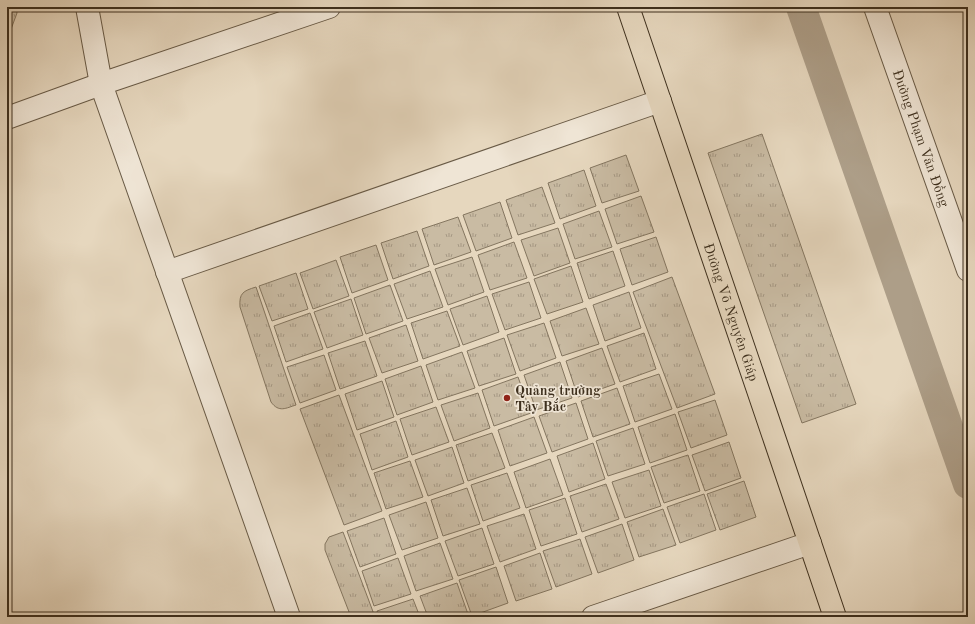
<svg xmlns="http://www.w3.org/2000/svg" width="975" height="624" font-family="'Old Standard TT',serif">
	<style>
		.grass { fill: url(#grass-tufts); stroke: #847660 }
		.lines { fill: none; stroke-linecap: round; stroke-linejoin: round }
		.river { stroke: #ad9e88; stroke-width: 30 }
		.minor-casing { stroke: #685a46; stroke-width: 24 }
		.major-casing { stroke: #3e301e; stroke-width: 24 }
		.minor { stroke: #efe5d5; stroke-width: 22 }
		.major { stroke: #e6d7be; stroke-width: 22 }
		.poi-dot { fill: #8f2418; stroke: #efe5d5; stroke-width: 1.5 }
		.labels { text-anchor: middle; stroke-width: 3.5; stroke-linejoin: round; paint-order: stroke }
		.street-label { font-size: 14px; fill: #3e301e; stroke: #efe5d5 }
		.poi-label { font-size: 14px; font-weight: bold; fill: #3e301e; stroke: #efe5d5; text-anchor: start }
	</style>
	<defs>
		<pattern id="grass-tufts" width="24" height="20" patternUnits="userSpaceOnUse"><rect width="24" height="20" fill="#c9bba3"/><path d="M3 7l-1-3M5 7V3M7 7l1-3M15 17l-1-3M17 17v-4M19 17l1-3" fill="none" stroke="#a59884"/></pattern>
	</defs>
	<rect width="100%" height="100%" fill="#e6d7be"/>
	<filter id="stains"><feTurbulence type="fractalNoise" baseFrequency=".005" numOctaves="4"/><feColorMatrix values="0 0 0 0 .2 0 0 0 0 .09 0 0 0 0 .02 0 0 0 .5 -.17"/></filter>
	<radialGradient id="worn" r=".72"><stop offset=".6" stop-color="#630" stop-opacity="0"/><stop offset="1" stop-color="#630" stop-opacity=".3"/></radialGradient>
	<path class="grass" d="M7 7H16L17 13 7 40Z
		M762 134 856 404 802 423 708 153Z
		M626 155 639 191 602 203 590 168Z
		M584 170 596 206 560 219 548 183Z
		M542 187 555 223 518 235 506 200Z
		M641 196 654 232 617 244 605 209Z
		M500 202 512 238 476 251 463 215Z
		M599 211 612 247 575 259 563 224Z
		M458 217 471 252 434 265 422 229Z
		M558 228 570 263 534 276 521 240Z
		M417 231 429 266 393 279 381 243Z
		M656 237 668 272 632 285 620 249Z
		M514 242 527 278 490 290 478 255Z
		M376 245 388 280 352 293 340 257Z
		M613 251 625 286 589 299 577 263Z
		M472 257 484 292 448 305 435 269Z
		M336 260 349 296 313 309 300 273Z
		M571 266 583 302 547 314 534 279Z
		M430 271 443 307 407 319 394 284Z
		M296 273 308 309 272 321 259 286Z
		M672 277 715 394 677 408 633 292Z
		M529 282 541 318 505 330 492 294Z
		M390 285 403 321 366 334 354 298Z
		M256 287 296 405C286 408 279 413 271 402L240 307C239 293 243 291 256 287Z
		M629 292 641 328 605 341 593 305Z
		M487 296 499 332 463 345 450 309Z
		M351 299 363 335 327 348 314 312Z
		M586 308 599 344 562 356 550 321Z
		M447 311 460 346 423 359 411 323Z
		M310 313 323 349 286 362 274 326Z
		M544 323 556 358 520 371 507 335Z
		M406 325 418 361 382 373 369 338Z
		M644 333 656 369 620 382 607 346Z
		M504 338 516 374 479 386 467 351Z
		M365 341 377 376 340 389 328 353Z
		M602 348 615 384 578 397 566 361Z
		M462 352 475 388 438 400 426 365Z
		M324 355 336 390 300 403 287 367Z
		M560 362 572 398 536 410 524 375Z
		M421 366 433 402 397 415 385 379Z
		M659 374 672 409 635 422 623 386Z
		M518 377 531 413 494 426 482 390Z
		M382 381 394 417 357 430 345 394Z
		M617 388 630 424 593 437 581 401Z
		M478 393 490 428 454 441 441 405Z
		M339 395 382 511 344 525 300 409Z
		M715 400 727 435 691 448 678 412Z
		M576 403 588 439 552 452 539 416Z
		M436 407 449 442 412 455 400 419Z
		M675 414 687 450 650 463 638 427Z
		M534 417 547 453 510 466 498 430Z
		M396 421 408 457 372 470 360 434Z
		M633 428 645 464 608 476 596 441Z
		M492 433 505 468 468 481 456 445Z
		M729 442 741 478 705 491 692 455Z
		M593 443 605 479 569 492 557 456Z
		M452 447 464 483 428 496 415 460Z
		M688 455 700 491 664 503 651 467Z
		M550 459 563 495 526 508 514 472Z
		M410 461 423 497 386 509 374 473Z
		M649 470 661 506 625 518 612 482Z
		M507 473 520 508 483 521 471 485Z
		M744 481 756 517 720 530 707 494Z
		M606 484 619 519 582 532 570 496Z
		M467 488 480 524 443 536 431 500Z
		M704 494 716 530 680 543 667 507Z
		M565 498 577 534 541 546 529 510Z
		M426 502 438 538 402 550 389 515Z
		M663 509 676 545 639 557 627 522Z
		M524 514 536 549 500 562 487 526Z
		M384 518 396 554 360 567 347 531Z
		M622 524 634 560 598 573 585 537Z
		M482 528 494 564 458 576 445 541Z
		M343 532 375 617H351L325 550V544L329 537Z
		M580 539 592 574 556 587 543 551Z
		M440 543 453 579 416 591 404 556Z
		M540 553 552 589 516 601 504 566Z
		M398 558 411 594 374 606 362 571Z
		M496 567 508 603 472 616 459 580Z
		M457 583 469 617H428L420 596Z
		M413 599 420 617H379L377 611Z"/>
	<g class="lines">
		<path class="river" d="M801 7 968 484"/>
		<defs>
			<g id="minor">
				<path d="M87 7 101 84 289 617"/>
				<path id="s1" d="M875 7 968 270"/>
				<path d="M7 118 101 84 329 7"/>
				<path d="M167 272 660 101"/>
				<path d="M593 617 810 543"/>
			</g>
			<g id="major">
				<path id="s2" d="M628 7 835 617"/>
			</g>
		</defs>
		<use href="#minor" class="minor-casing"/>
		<use href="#major" class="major-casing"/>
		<use href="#minor" class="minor"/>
		<use href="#major" class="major"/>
	</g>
	<circle class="poi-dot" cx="507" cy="398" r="4"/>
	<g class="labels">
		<g class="street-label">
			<text dy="5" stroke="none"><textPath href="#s1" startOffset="139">Đường Phạm Văn Đồng</textPath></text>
			<text dy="5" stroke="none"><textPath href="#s2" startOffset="322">Đường Võ Nguyên Giáp</textPath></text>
		</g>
		<g class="poi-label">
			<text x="515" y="395">Quảng trường<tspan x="515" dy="16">Tây Bắc</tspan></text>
		</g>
	</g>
	<rect width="975" height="624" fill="none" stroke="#e6d7be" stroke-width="24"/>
	<rect x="8" y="8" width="959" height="608" fill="none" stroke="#3e301e" stroke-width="2"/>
	<rect x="12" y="12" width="951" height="600" fill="none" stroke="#3e301e"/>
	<rect width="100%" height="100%" filter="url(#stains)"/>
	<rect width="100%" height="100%" fill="url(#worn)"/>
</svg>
